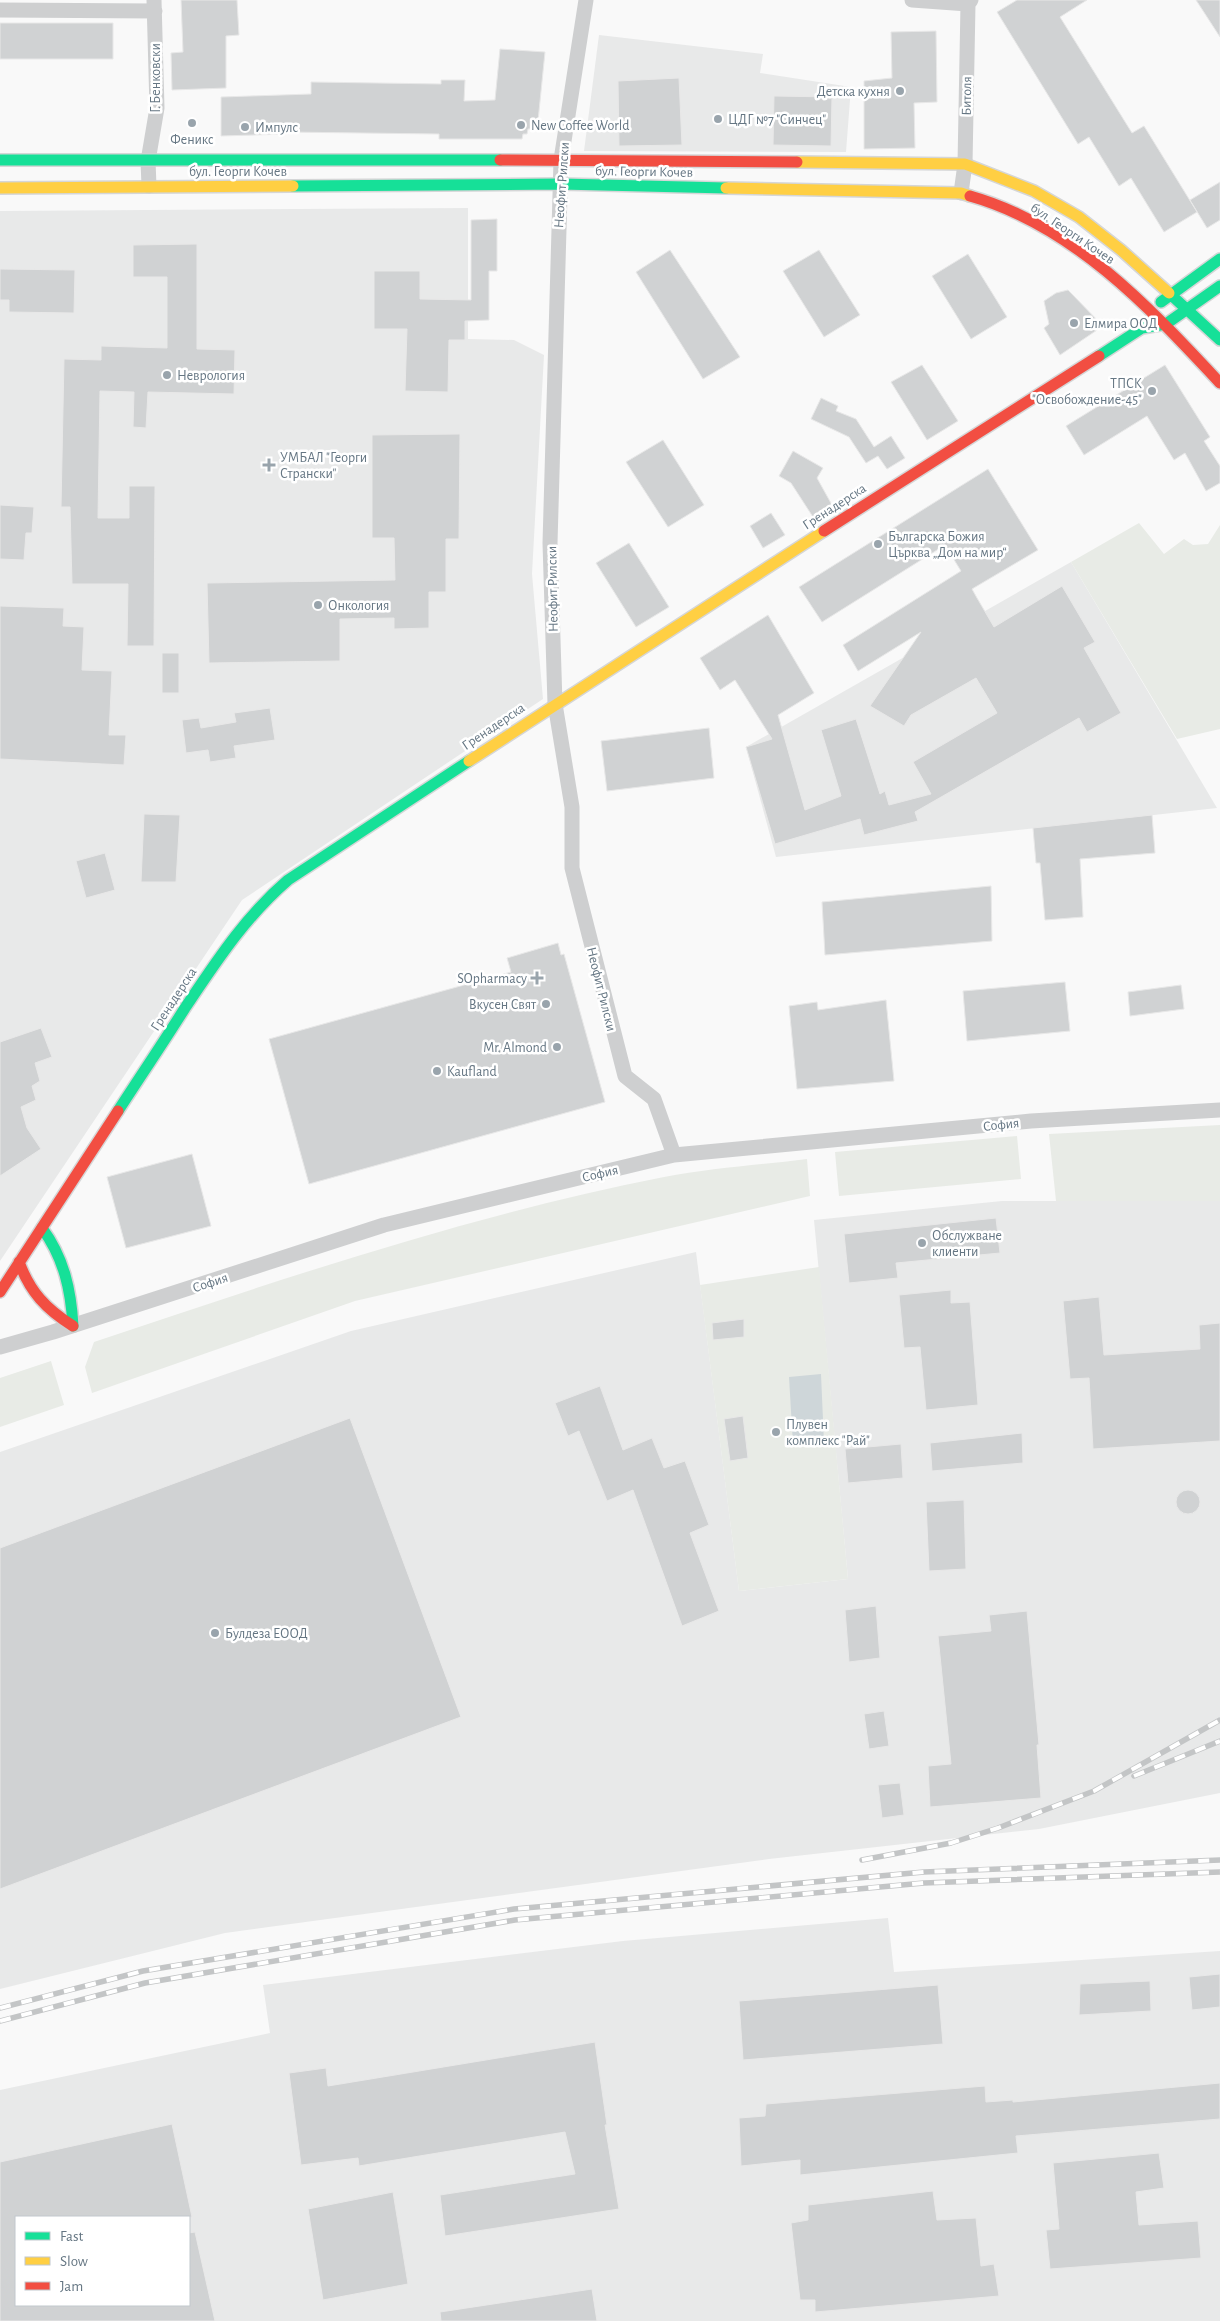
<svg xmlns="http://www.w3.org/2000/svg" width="1220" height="2321" font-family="'Alegreya Sans',sans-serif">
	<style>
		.built { fill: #e8e9e9; fill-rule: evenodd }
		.green { fill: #e8ebe6 }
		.water { fill: #ced6d9 }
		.building { fill: #d0d2d3; stroke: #e8e8e8 }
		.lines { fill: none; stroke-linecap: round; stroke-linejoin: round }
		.fast-casing { stroke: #d5d6d7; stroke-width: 14 }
		.slow-casing { stroke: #d5d6d7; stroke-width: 14 }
		.jam-casing { stroke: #d5d6d7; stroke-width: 14 }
		.street { stroke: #cecfd0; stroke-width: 15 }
		.fast { stroke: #16e098; stroke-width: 11 }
		.slow { stroke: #ffcf43; stroke-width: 11 }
		.jam { stroke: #f24e42; stroke-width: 11 }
		.rail-casing { stroke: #c3c5c6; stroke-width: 5.5 }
		.rail { stroke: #fff; stroke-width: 4; stroke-dasharray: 11; stroke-linecap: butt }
		.poi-dot { fill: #99a4ac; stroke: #fff; stroke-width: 2 }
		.labels { text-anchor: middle; stroke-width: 5; stroke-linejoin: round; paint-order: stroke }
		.street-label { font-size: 14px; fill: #657683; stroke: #fff }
		.poi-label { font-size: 14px; fill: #657683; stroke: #fff; text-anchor: start }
	</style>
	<rect width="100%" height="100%" fill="#f9f9f9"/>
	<path class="built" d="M599 35 763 54 760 73 851 87 846 152 584 151Z
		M468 208V339L514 340 544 355 532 574 543 699 242 900 0 1261V211Z
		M1071 562 1217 808 776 857 746 747Z
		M1002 1201H1220V1793L1039 1829 769 1859 225 1933 0 1989V1452L351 1331 696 1252 739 1591 848 1579 814 1220Z
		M888 1918 894 1972 1220 1951V2321H0V2090L270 2033 263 1985 623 1941ZM16 2217H189V2305H16Z"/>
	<path class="green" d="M1139 523 1164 554 1184 539 1193 545 1208 544 1220 525V729L1177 739 1071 562Z
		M1220 1125V1201H1056L1049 1134Z
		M1017 1136 1021 1179 839 1196 835 1152Z
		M807 1159 810 1196 355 1301 92 1393 85 1367 94 1342C282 1279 470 1215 664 1177 711 1168 760 1165 807 1159Z
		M819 1267 848 1579 739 1591 700 1285Z
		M51 1361 64 1405 0 1427V1378Z"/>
	<path class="water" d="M821 1374 824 1443 793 1445 789 1377Z"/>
	<path class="building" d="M181 0H237L239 35 226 36V88L172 90 171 53 183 52Z
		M1017 0H1087L1060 17 1132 133 1144 126 1197 212 1164 232 1131 178 1119 186 1089 137 1078 144 997 12Z
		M1196 0H1220V37Z
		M0 23H113V59H0Z
		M936 31 937 102 914 103 915 148 864 149V81L892 78 891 32Z
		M500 49 545 52 538 121 534 122 533 129H528L527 134H523L522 139H439V134L287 132V134L221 136V97L311 94V82L441 84V80H465L464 101 495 100Z
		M679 78 682 145 619 146 618 81Z
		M774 96 832 97 831 146 773 145Z
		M1220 182V220L1207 228 1190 200Z
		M497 219V271H489V320L465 321V340H449L448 392 405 391 407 329H374V271H420V299L471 300V220Z
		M197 244V349L235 350 234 394 148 392 146 428 133 427 134 392 100 391 98 518H129V486H155L154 646H127L128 584H72L70 507H61L64 359 101 360V346L167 348V277H133V245Z
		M670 250 740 357 703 379 636 272Z
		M819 250 860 315 824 337 783 271Z
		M968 254 1007 317 971 339 932 276Z
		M0 269 75 270 74 313 9 312V300H0Z
		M1068 290 1103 326 1060 355 1044 328 1049 324 1044 301 1056 293Z
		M922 365 958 421 927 440 891 382Z
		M1165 365 1210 437 1204 441 1220 466V483L1206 491 1185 453 1174 460 1147 416 1084 455 1066 426Z
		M821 398 838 406 836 411 856 419 874 447 891 436 905 458 887 469 878 456 866 463 849 437 811 419Z
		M460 434 459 539H446V592H429V628L394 629V618L340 619V661L209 663 207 583 395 580 394 538H372V435Z
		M663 440 704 505 668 527 626 462Z
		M793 451 823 468 817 478 832 505 813 517 791 483 779 476Z
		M988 469 1038 550 972 589 977 598 994 627 1062 586 1095 642 1084 648 1121 713 1087 732 1079 718 915 812 918 821 864 835 860 819 775 844 746 747 772 739 735 680 720 690 700 658 768 615 814 693 778 715 805 810 841 796 821 730 856 719 880 794 885 791 889 805 931 794 913 762 997 713 976 678 911 715 904 726 870 706 921 632 858 671 843 645 961 571 945 545 822 622 799 587Z
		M0 505 34 507 32 533H26L24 560 0 559Z
		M771 513 785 535 763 548 750 526Z
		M629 543 669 607 636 627 596 563Z
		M0 606 64 608 63 626 84 627 82 670 112 671 109 735H126L124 765 0 759Z
		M162 653H179V693H162Z
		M270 708 275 740 234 746 236 758 210 762 208 750 186 753 182 720 199 718 201 728 236 722 234 713Z
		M709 728 714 778 607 791 601 741Z
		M144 814 180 815 176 882H141Z
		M1152 815 1155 853 1080 859 1083 917 1045 920 1040 863H1036L1033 828Z
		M105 853 115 890 86 898 76 861Z
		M991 886 992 941 825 955 822 902Z
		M558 943 561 955 564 954 605 1102 309 1184 269 1039 511 972 507 958Z
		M1065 982 1070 1031 967 1041 963 991Z
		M1181 985 1184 1009 1130 1016 1128 992Z
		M886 1000 894 1081 797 1089 789 1006 817 1002 818 1010Z
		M41 1028 52 1057 35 1063 40 1081 32 1086 36 1100 21 1107 27 1128 41 1149 0 1176V1042Z
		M192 1154 211 1226 126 1248 107 1177Z
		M996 1218 1000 1253 896 1263 898 1278 849 1283 844 1234Z
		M951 1290V1303L970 1302 978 1405 926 1410 920 1347 904 1348 899 1295Z
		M1099 1297 1104 1355 1200 1349 1199 1325 1220 1323V1441L1093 1449 1089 1378 1070 1379 1063 1301Z
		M744 1319V1337L713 1340 712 1323Z
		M600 1386 623 1450 652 1438 664 1468 685 1461 709 1525 690 1533 719 1611 682 1626 633 1490 607 1501 579 1431 568 1436 555 1403Z
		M743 1416 748 1458 730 1461 724 1419Z
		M350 1418 461 1717 0 1889V1548Z
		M1022 1433 1023 1463 932 1471 930 1443Z
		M901 1444 903 1478 848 1483 845 1449Z
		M1176 1502a12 12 0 1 1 24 0a12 12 0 1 1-24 0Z
		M964 1500 966 1569 929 1571 926 1502Z
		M876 1606 880 1658 849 1662 845 1610Z
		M1027 1611 1039 1745H1037L1041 1798 930 1807 928 1766 951 1764 938 1636 991 1631 989 1615Z
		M884 1711 889 1746 869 1749 864 1714Z
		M900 1783 904 1815 882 1818 878 1785Z
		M1220 1974V2007L1192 2010 1189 1977Z
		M1150 1981 1151 2011 1079 2015 1080 1984Z
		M938 1985 943 2044 743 2060 739 2001Z
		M595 2042 607 2125H605L619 2209 445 2236 440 2195 575 2174 565 2132 359 2166 358 2158 301 2165 289 2073 326 2068 328 2086Z
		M1220 2083V2119L1016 2136 1018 2153 800 2175V2160L741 2166 739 2118 765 2116 766 2104 985 2086 986 2102 1013 2100V2102Z
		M172 2124 192 2217H16V2305H189V2233L195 2232 215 2321H0V2162Z
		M1159 2153 1164 2188 1136 2192 1139 2225 1198 2221 1201 2258 1050 2269 1046 2230 1059 2229 1053 2163Z
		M933 2191 937 2220 976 2218 981 2266 994 2264 999 2296 815 2312V2300H800L791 2223 808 2220V2205Z
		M393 2192 408 2284 323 2300 308 2209Z
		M592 2289 597 2321H441L440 2312Z"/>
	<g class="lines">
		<defs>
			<path id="fast" d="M0 160H500
				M293 186 561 184 726 188
				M1169 293 1220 340
				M1161 302 1220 259
				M1099 356 1142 328 1166 324 1220 286
				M118 1111C140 1077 163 1043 185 1008 216 962 245 917 288 880L469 761
				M42 1228C64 1258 71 1290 73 1326"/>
			<path id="slow" d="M797 162 965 164 1034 191 1079 217 1121 250 1169 293
				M0 188 293 186
				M726 188 961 193 970 196
				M469 761 824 531"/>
			<path id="jam" d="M500 160 797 162
				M970 196C1073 225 1149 307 1220 383
				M824 531 1099 356
				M19 1262C30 1292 46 1309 73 1326
				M0 1292 118 1111"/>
		</defs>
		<use href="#fast" class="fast-casing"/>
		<use href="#slow" class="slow-casing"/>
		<use href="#jam" class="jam-casing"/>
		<path class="street" d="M586 0 561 160 550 543 555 704 572 807V868L625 1076 654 1099 674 1155
			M912 0 968 4 967 0
			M0 10 155 11
			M149 186 148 161 157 108 154 0
			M961 193 965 164 968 4 971 0
			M0 1347 53 1332 384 1225 674 1155 1031 1121 1220 1110"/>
		<use href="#fast" class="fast"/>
		<use href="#slow" class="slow"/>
		<use href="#jam" class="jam"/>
		<defs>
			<path id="rail" d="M1134 1776 1220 1741
				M862 1860 951 1843 998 1828 1094 1791 1220 1720
				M0 2008 143 1971 514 1909 924 1872 1220 1860
				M0 2021 145 1983 515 1920 924 1883 1220 1872"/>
		</defs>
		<use href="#rail" class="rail-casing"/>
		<use href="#rail" class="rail"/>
	</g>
	<g class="poi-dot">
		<circle cx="900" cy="91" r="5"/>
		<circle cx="718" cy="119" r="5"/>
		<circle cx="192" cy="123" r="5"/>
		<circle cx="521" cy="125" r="5"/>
		<circle cx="245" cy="127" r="5"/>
		<circle cx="1074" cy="323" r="5"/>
		<circle cx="167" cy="375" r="5"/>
		<circle cx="1152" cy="391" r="5"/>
		<path d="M266.5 457.5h5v5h5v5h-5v5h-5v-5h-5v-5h5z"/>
		<circle cx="878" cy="544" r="5"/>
		<circle cx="318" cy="605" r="5"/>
		<path d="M534.5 970.5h5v5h5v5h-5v5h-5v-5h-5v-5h5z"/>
		<circle cx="546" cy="1004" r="5"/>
		<circle cx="557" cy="1047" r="5"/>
		<circle cx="437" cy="1071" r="5"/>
		<circle cx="922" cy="1243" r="5"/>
		<circle cx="776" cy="1432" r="5"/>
		<circle cx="215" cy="1633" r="5"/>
	</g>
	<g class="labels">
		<g class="street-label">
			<text transform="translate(155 78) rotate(-90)" y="5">Г. Бенковски</text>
			<text transform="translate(966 96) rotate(-89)" y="5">Битоля</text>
			<text x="238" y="176">бул. Георги Кочев</text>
			<text transform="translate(644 171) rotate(1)" y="5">бул. Георги Кочев</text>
			<text transform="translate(561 185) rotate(-86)" y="5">Неофит Рилски</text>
			<text transform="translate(1073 233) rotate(34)" y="5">бул. Георги Кочев</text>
			<text transform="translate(834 506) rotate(-33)" y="5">Гренадерска</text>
			<text transform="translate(552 589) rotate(-91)" y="5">Неофит Рилски</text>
			<text transform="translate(493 726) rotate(-34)" y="5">Гренадерска</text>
			<text transform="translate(602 989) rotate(76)" y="5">Неофит Рилски</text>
			<text transform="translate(173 999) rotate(-57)" y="5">Гренадерска</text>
			<text transform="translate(1001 1124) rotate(-6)" y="5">София</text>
			<text transform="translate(600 1173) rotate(-13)" y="5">София</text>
			<text transform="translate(210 1282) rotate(-18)" y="5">София</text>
		</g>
		<g class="poi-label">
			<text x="890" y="96" text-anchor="end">Детска кухня</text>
			<text x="728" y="124">ЦДГ №7 "Синчец"</text>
			<text x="531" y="130">New Coffee World</text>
			<text x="255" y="132">Импулс</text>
			<text x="192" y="144" text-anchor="middle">Феникс</text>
			<text x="1084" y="328">Елмира ООД</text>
			<text x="177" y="380">Неврология</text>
			<text x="1142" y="388" text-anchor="end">ТПСК<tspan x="1142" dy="16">"Освобождение-45"</tspan></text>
			<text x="280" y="462">УМБАЛ "Георги<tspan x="280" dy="16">Странски"</tspan></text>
			<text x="888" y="541">Българска Божия<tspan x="888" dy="16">Църква „Дом на мир“</tspan></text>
			<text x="328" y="610">Онкология</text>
			<text x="527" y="983" text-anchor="end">SOpharmacy</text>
			<text x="536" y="1009" text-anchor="end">Вкусен Свят</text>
			<text x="547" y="1052" text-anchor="end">Mr. Almond</text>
			<text x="447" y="1076">Kaufland</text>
			<text x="932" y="1240">Обслужване<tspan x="932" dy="16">клиенти</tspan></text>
			<text x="786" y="1429">Плувен<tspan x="786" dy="16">комплекс "Рай"</tspan></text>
			<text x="225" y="1638">Булдеза ЕООД</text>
		</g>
	</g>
	<rect x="15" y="2216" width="175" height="90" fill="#ffffff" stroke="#c1c8cd"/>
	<rect x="25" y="2232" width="25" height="8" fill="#16e098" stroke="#c1c8cd"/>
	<text x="60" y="2241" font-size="15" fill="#657683">Fast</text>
	<rect x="25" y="2257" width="25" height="8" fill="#ffcf43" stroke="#c1c8cd"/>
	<text x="60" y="2266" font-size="15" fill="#657683">Slow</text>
	<rect x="25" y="2282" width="25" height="8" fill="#f24e42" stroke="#c1c8cd"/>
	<text x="60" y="2291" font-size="15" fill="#657683">Jam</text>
</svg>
